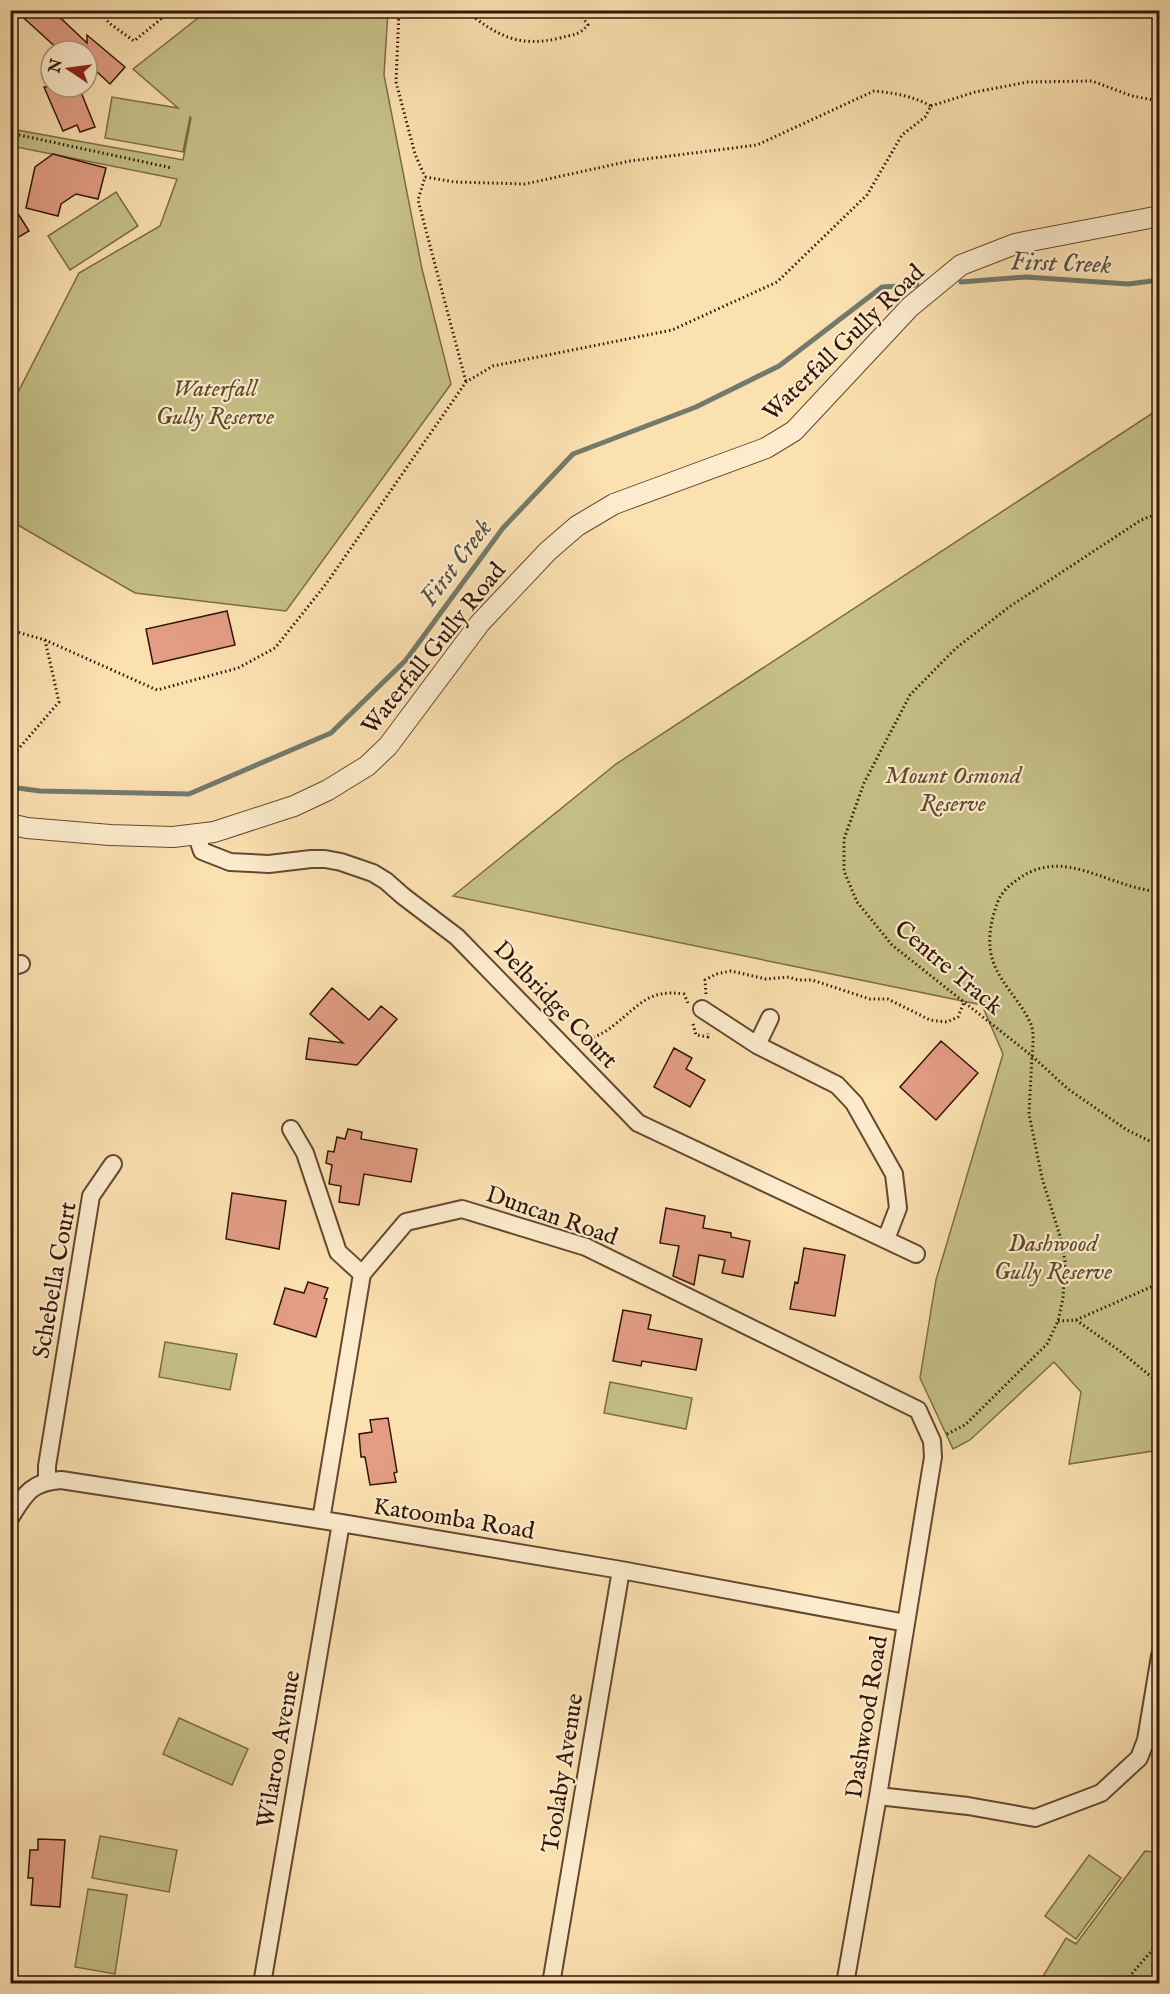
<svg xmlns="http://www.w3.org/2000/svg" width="1170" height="1994" font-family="'IM FELL English',serif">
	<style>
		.green { fill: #c5c087; stroke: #7c6b46; stroke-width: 1.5 }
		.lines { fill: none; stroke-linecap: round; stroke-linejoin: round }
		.stream { stroke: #737a6d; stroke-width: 5 }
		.building { fill: #e39d85; stroke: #321606; stroke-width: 1.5 }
		.minor-casing { stroke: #644830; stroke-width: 20 }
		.tertiary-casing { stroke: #644830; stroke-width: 22 }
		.path { stroke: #321606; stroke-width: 3; stroke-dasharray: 1.5 3; stroke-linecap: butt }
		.minor { stroke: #fcebcc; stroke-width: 16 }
		.tertiary { stroke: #fcebcc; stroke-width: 20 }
		.labels { text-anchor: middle; stroke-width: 4.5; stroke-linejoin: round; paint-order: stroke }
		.street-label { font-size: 24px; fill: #321606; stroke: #fcebcc }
		.park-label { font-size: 24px; font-style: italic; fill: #5e492d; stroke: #fcebcc }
		.water-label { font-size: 26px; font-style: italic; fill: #585042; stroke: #fcebcc }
	</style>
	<rect width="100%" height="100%" fill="#fbe0b0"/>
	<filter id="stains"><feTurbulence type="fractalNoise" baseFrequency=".00333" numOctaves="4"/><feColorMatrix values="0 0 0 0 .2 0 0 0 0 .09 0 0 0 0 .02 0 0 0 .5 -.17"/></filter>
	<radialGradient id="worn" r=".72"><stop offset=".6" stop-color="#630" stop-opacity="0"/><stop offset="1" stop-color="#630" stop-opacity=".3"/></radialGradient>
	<path class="green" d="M207 11H388L384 75 422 269 451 384 286 611 135 593 11 521V406L79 273 160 226 177 179 11 146V129L183 160 191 118 190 117 183 152 105 138 112 97 178 108 133 69Z
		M116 192 138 226 70 270 48 236Z
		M1159 409V1450L1069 1464 1081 1392 1054 1362 970 1440 953 1449 920 1378 936 1280 1003 1054 982 1005 453 896 616 764Z
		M165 1342 237 1354 230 1390 159 1377Z
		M610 1382 692 1398 686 1429 604 1413Z
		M179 1718 248 1749 232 1785 163 1754Z
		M100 1836 177 1850 169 1892 92 1878Z
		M1145 1851 1159 1853V1983H1039L1066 1938 1076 1944Z
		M1089 1855 1121 1878 1076 1939 1045 1916Z
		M88 1889 127 1895 115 1974 75 1967Z"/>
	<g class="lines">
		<path class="stream" d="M961 282 1026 277 1128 284 1160 280
			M10 787 40 791 189 794 331 733 406 660 503 528 573 454 696 407 779 366 882 287 917 285"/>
	</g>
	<path class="building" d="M15 10H52L87 43V35L125 67 110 84 95 70 87 76V51H60Z
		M44 87H79L95 127 80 132 77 125 63 131Z
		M53 154 106 168 98 199 76 194 61 204 58 216 26 208 35 167Z
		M10 201 29 231 10 242Z
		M227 611 235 645 153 664 146 629Z
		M332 988 369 1020 381 1006 397 1019 357 1065 306 1059 309 1038 343 1043 310 1014Z
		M941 1041 978 1073 936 1120 900 1087Z
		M674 1048 692 1058 686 1069 705 1080 690 1107 654 1087Z
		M348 1129 362 1132 361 1139 417 1149 411 1182 364 1174 359 1205 339 1202 341 1186 329 1184 332 1165 326 1163 328 1151 334 1152 337 1137 345 1139Z
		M232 1193 286 1201 279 1249 226 1239Z
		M666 1208 705 1216 703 1228 731 1233V1237L750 1241 743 1277 722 1273 725 1260 699 1255 694 1285 673 1276 679 1246 660 1243Z
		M804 1248 845 1255 835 1316 790 1309 795 1282 798 1283Z
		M308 1282 328 1288 324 1298 327 1299 316 1337 274 1324 285 1288 304 1293Z
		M623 1310 651 1315 648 1329 702 1339 696 1370 642 1361 641 1366 613 1361Z
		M388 1418 397 1472 394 1473 396 1482 370 1485 365 1457H361L359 1434 372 1432 370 1420Z
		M38 1839 65 1840 60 1907 31 1905 33 1878H28L30 1850H38Z"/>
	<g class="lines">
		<defs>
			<path id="minor" d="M196 834 202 851 230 862 269 864 311 859H325L341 862 373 873 386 881 403 896 457 937 638 1123 916 1254
				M10 967 21 964
				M702 1009 757 1045 837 1085 854 1103 894 1174 898 1208 886 1239
				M757 1045 770 1018
				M291 1129 305 1153 338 1252 362 1274
				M47 1481V1466L91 1196 113 1164
				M10 1518C25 1494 31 1482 61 1480L341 1523 621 1570 906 1623
				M321 1520 362 1274 406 1222 462 1209 586 1247 918 1410 932 1441 933 1457 878 1796 845 1984
				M878 1796 968 1806 1035 1818 1101 1793 1139 1758 1146 1740 1160 1656
				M262 1984 341 1523
				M551 1984 621 1570"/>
			<path id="tertiary" d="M10 824 27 828 110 835 173 837 214 832 294 806 328 790 367 766 388 746 480 623 548 551 577 526 614 504 766 448 794 431 910 307 961 265 1015 244 1160 216"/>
		</defs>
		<use href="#minor" class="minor-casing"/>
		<use href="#tertiary" class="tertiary-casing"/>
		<path class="path" d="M99 10 109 23 134 41 172 10
			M399 10 396 82 415 154 425 177
			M465 10C497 36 519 48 560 38 574 34 578 36 588 25L577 10
			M931 106 975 92 1028 82 1092 81 1132 96 1160 101
			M10 133 172 168
			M1160 513 1141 520 1009 607 955 649 910 695 864 783 844 839V871L857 902 892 945 1032 1056C1033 1044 1035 1030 1029 1020 1018 998 999 982 992 958 987 940 991 920 997 904 1000 894 1008 886 1017 880 1053 853 1086 872 1124 884 1135 888 1148 890 1160 893
			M10 630 45 640 157 690 238 668 275 648 326 584 466 382 493 366 672 330 777 282 867 195 902 135 925 117 931 106C913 96 894 93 874 91L757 145 630 161 525 184 454 182 425 177 418 200 466 382
			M10 753 14 754 59 702 45 640
			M706 994 705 980 716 974 731 971 766 979 789 977 798 980H812L870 999H888L930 1020 947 1022 958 1017 964 1002
			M693 1024 696 1035 708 1037V1033
			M581 1043C592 1038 605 1033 614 1025 640 1005 648 989 684 994L688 1003
			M1032 1056 1068 1089 1127 1130 1160 1146
			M1076 1320 1120 1351 1160 1384
			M1058 1321 1076 1320 1160 1283
			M947 1434 965 1425 1047 1344 1058 1321 1063 1298 1065 1261 1060 1236 1042 1178 1029 1114 1032 1056
			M1123 1984 1160 1941"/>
		<use href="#minor" class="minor"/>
		<use href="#tertiary" class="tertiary"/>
	</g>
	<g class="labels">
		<g class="street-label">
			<text transform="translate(843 342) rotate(-44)" y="8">Waterfall Gully Road</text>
			<text transform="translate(433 648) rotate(-51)" y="8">Waterfall Gully Road</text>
			<text transform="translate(949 967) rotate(40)" y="8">Centre Track</text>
			<text transform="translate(556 1004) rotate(46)" y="8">Delbridge Court</text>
			<text transform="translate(552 1215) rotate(19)" y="8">Duncan Road</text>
			<text transform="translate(54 1280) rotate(-80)" y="8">Schebella Court</text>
			<text transform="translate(454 1518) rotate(9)" y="8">Katoomba Road</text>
			<text transform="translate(866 1717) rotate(-81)" y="8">Dashwood Road</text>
			<text transform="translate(278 1749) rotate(-80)" y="8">Wilaroo Avenue</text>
			<text transform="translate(562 1773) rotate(-81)" y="8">Toolaby Avenue</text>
		</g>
		<g class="park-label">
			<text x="215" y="396">Waterfall<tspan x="215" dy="28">Gully Reserve</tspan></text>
			<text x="953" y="783">Mount Osmond<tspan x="953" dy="28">Reserve</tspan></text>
			<text x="1053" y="1251">Dashwood<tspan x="1053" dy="28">Gully Reserve</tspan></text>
		</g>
		<g class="water-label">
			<text transform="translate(1061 262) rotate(2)" y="9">First Creek</text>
			<text transform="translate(455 562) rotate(-53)" y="9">First Creek</text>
		</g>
	</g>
	<rect width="1170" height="1994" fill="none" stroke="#fbe0b0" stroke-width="36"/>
	<rect x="12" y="12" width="1146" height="1970" fill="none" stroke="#321606" stroke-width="3"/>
	<rect x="18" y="18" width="1134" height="1958" fill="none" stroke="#321606" stroke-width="1.5"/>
	<g transform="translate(69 69) rotate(283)"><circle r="28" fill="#fcebcc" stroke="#ab967d" stroke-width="1.5"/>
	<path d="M0-4.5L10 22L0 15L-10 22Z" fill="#8f2418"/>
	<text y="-9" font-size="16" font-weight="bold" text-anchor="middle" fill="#321606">N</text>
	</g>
	<rect width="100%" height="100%" filter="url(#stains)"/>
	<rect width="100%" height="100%" fill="url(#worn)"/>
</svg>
